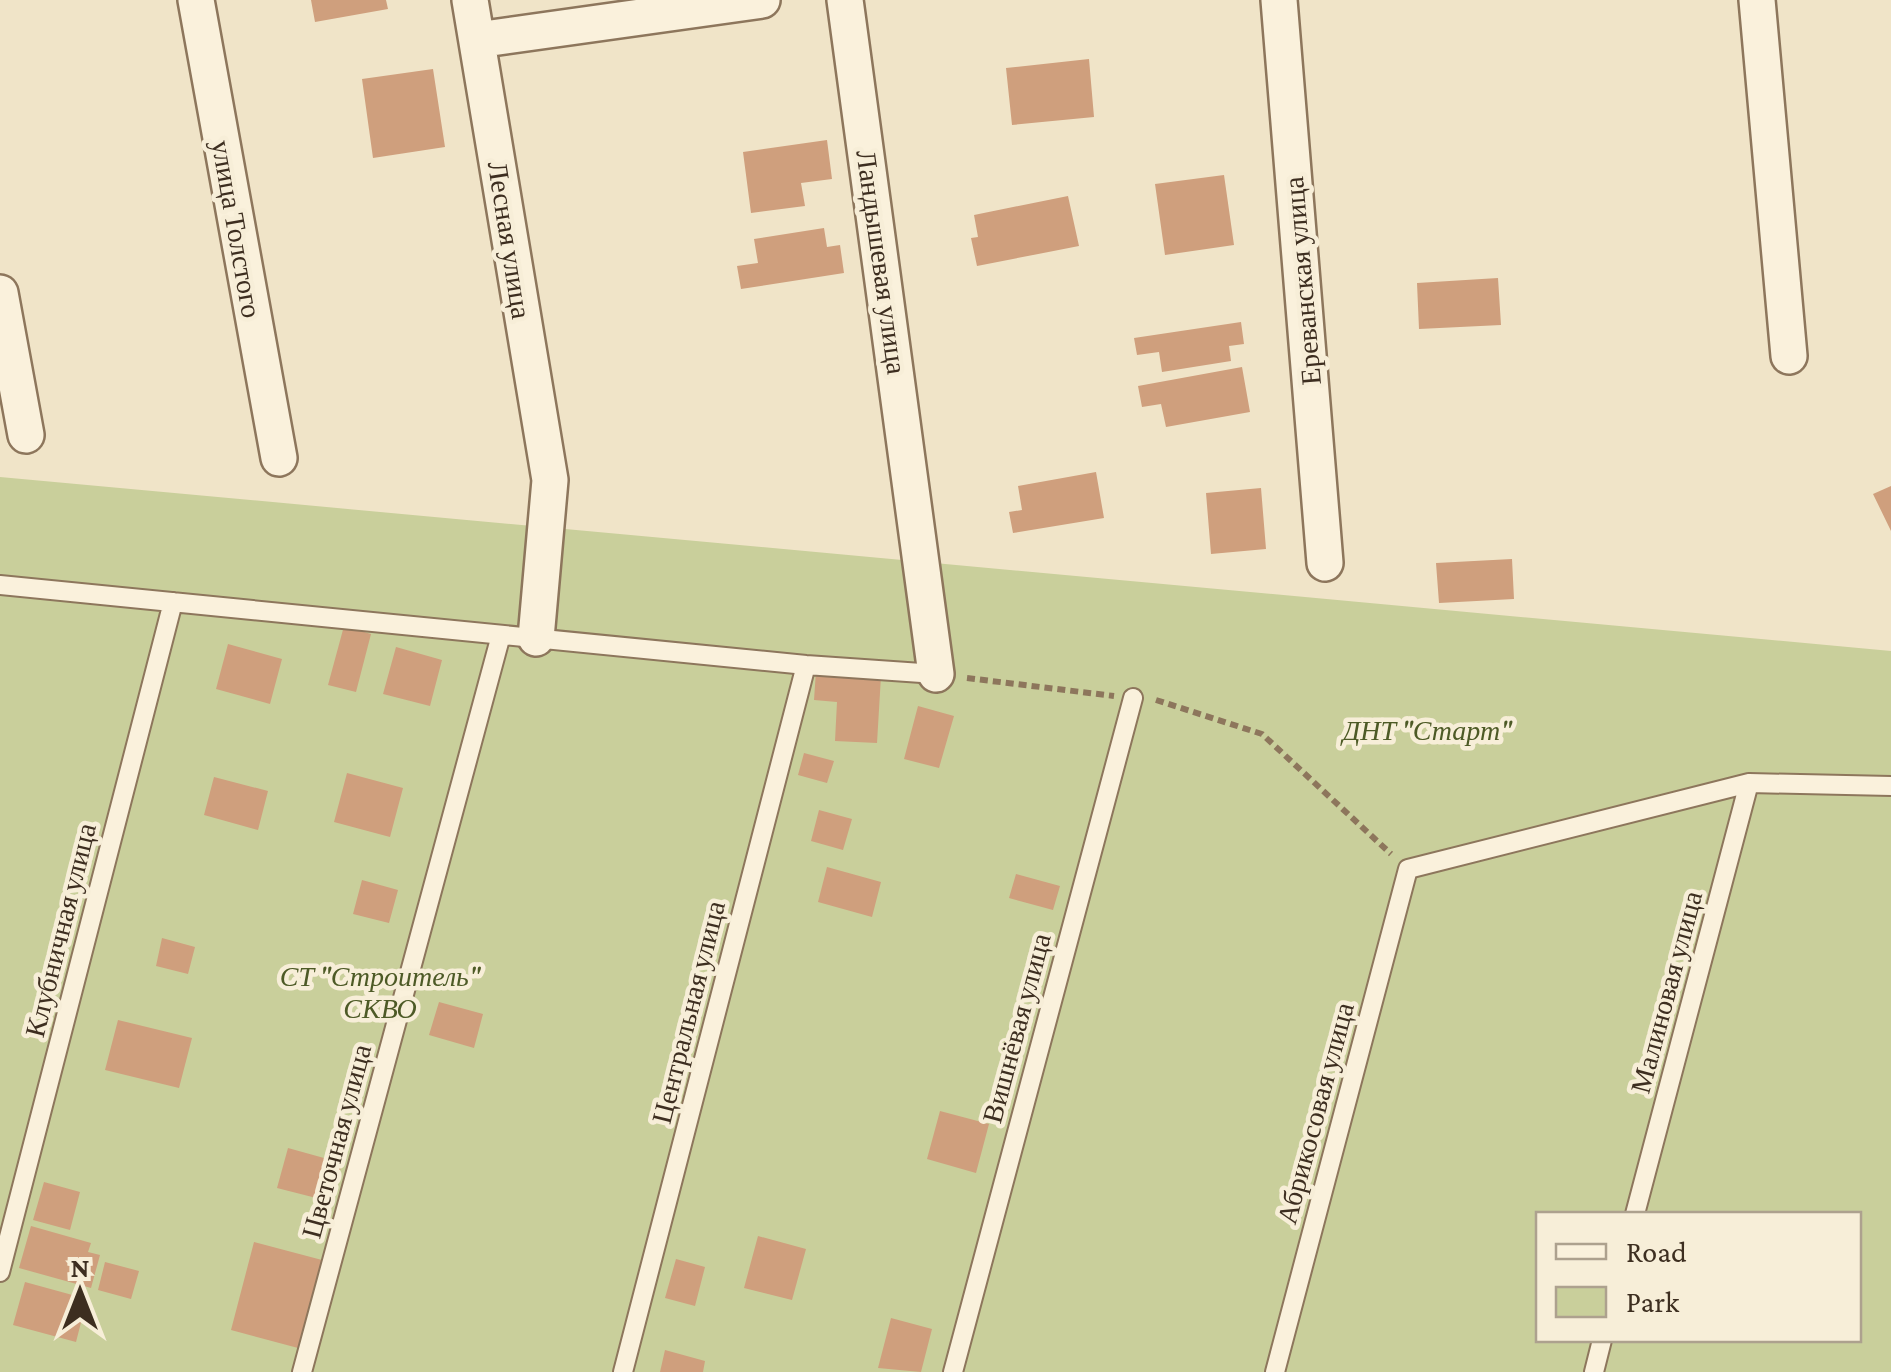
<svg xmlns="http://www.w3.org/2000/svg" width="1891" height="1372" font-family="'Crimson Pro',serif">
	<style>
		.green { fill: #c9cf9b; fill-rule: evenodd }
		.building { fill: #cf9f7d }
		.lines { fill: none; stroke-linecap: round; stroke-linejoin: round }
		.lane-casing { stroke: #8d765c; stroke-width: 22 }
		.street-casing { stroke: #8d765c; stroke-width: 40 }
		.path { stroke: #8d765c; stroke-width: 6; stroke-dasharray: 8 5; stroke-linecap: butt }
		.lane { stroke: #faf1dc; stroke-width: 18 }
		.street { stroke: #faf1dc; stroke-width: 35 }
		.labels { text-anchor: middle; stroke-width: 9; stroke-linejoin: round; paint-order: stroke }
		.street-label { font-size: 28px; fill: #3d2e20; stroke: #f7eed8 }
		.park-label { font-size: 28px; font-style: italic; fill: #4d5a26; stroke: #f7eed8 }
	</style>
	<rect width="100%" height="100%" fill="#f0e4c8"/>
	<path class="green" d="M0 477 1891 651V1372H0ZM1538 1214H1858V1340H1538Z"/>
	<path class="building" d="M311 0H386L388 9 315 22Z
		M1089 59 1094 117 1012 125 1006 68Z
		M433 69 445 147 373 158 362 79Z
		M827 140 832 179 801 183 805 206 751 213 743 152Z
		M1224 175 1234 245 1165 255 1155 184Z
		M1068 196 1079 246 977 266 971 238 978 237 974 215Z
		M824 228 827 247 840 245 844 273 741 289 737 266 758 263 754 239Z
		M1498 278 1501 325 1419 329 1417 283Z
		M1241 322 1244 344 1229 346 1231 361 1162 372 1159 352 1137 355 1134 338Z
		M1242 367 1250 412 1166 427 1161 404 1142 407 1138 386Z
		M1096 472 1104 518 1013 533 1009 512 1022 510 1018 486Z
		M1891 486V531L1873 494Z
		M1261 488 1266 549 1211 554 1206 493Z
		M1512 559 1514 599 1439 603 1436 563Z
		M344 626 371 634 356 692 328 685Z
		M228 644 282 659 270 704 216 689Z
		M396 647 442 660 430 706 383 694Z
		M816 671 881 676 877 743 835 741 837 702 814 700Z
		M918 706 954 716 939 768 904 759Z
		M804 753 834 761 827 783 798 775Z
		M347 773 403 788 390 837 334 822Z
		M214 777 268 791 258 830 204 815Z
		M819 810 852 819 843 850 811 841Z
		M827 867 881 882 872 917 818 902Z
		M1016 874 1060 886 1053 910 1009 898Z
		M362 880 398 890 389 923 353 914Z
		M162 938 195 947 188 974 156 966Z
		M439 1002 483 1014 474 1048 429 1035Z
		M118 1020 192 1038 179 1088 105 1070Z
		M940 1111 989 1124 976 1173 927 1159Z
		M288 1148 342 1163 332 1202 277 1188Z
		M44 1182 80 1192 70 1230 33 1220Z
		M31 1226 91 1243 88 1252 100 1255 91 1288 19 1268Z
		M758 1236 806 1249 792 1300 744 1288Z
		M254 1242 322 1260 298 1348 231 1330Z
		M676 1259 705 1267 695 1306 665 1298Z
		M105 1262 139 1271 131 1299 98 1290Z
		M25 1282 87 1299 76 1342 13 1325Z
		M891 1318 932 1329 921 1372 878 1368Z
		M665 1350 705 1361 703 1372H660Z"/>
	<g class="lines">
		<defs>
			<path id="lane" d="M0 585 806 665 936 674
				M1635 1214 1749 783
				M0 1272 173 602
				M302 1372 501 635
				M623 1372 806 665
				M953 1372 1133 698
				M1275 1372 1408 869 1749 783 1891 786
				M1594 1372 1602 1340"/>
			<path id="street" d="M196 0 279 458
				M470 0 550 480 536 638
				M845 0 936 674
				M1279 0 1325 563
				M1757 0 1789 356
				M477 40 762 0
				M0 293 26 435"/>
		</defs>
		<use href="#lane" class="lane-casing"/>
		<use href="#street" class="street-casing"/>
		<path class="path" d="M967 678 1114 696
			M1156 700 1262 734 1391 854"/>
		<use href="#lane" class="lane"/>
		<use href="#street" class="street"/>
	</g>
	<g class="labels">
		<g class="street-label">
			<text transform="translate(237 229) rotate(80)" y="10">улица Толстого</text>
			<text transform="translate(510 240) rotate(81)" y="10">Лесная улица</text>
			<text transform="translate(882 262) rotate(82)" y="10">Ландышевая улица</text>
			<text transform="translate(1302 281) rotate(-95)" y="10">Ереванская улица</text>
			<text transform="translate(60 930) rotate(-76)" y="10">Клубничная улица</text>
			<text transform="translate(1666 992) rotate(-75)" y="10">Малиновая улица</text>
			<text transform="translate(688 1012) rotate(-76)" y="10">Центральная улица</text>
			<text transform="translate(1016 1028) rotate(-75)" y="10">Вишнёвая улица</text>
			<text transform="translate(1315 1113) rotate(-75)" y="10">Абрикосовая улица</text>
			<text transform="translate(336 1141) rotate(-75)" y="10">Цветочная улица</text>
		</g>
		<g class="park-label">
			<text x="1427" y="740">ДНТ "Старт"</text>
			<text x="380" y="986">СТ "Строитель"<tspan x="380" dy="32">СКВО</tspan></text>
		</g>
	</g>
	<rect x="1536" y="1212" width="325" height="130" fill="#f7eed8" stroke="#ada18e" stroke-width="2.5"/>
	<rect x="1556" y="1244" width="50" height="15" fill="#faf1dc" stroke="#ada18e" stroke-width="2.5"/>
	<text x="1626" y="1262" font-size="30" fill="#3d2e20">Road</text>
	<rect x="1556" y="1287" width="50" height="30" fill="#c9cf9b" stroke="#ada18e" stroke-width="2.5"/>
	<text x="1626" y="1312" font-size="30" fill="#3d2e20">Park</text>
	<g transform="translate(80 1292)" stroke="#f7eed8" stroke-width="8" paint-order="stroke">
	<path d="M0-8L18 38L0 25L-18 38Z" fill="#3d2e20"/>
	<text y="-15" font-size="28" font-weight="bold" text-anchor="middle" fill="#3d2e20">N</text>
	</g>
</svg>
